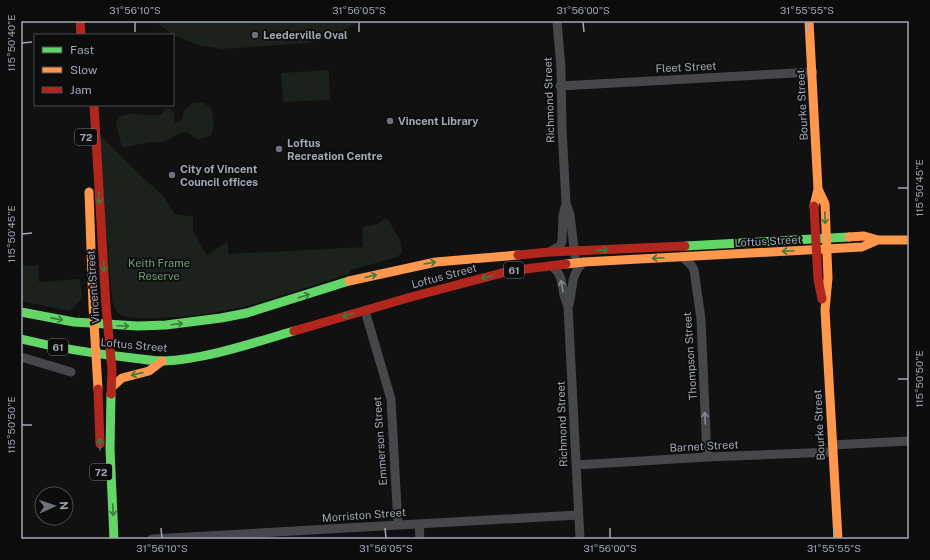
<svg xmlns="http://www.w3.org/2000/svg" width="930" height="560" font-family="'Public Sans',sans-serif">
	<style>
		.green { fill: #1b221c }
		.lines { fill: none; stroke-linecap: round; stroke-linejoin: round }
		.street { stroke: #45474b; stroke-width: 9 }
		.fast { stroke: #63d668; stroke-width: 9 }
		.slow { stroke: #ff974d; stroke-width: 9 }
		.jam { stroke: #b3261e; stroke-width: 9 }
		.oneway { stroke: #3c7b3f }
		.oneway2 { stroke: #858a95 }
		.ticks { fill: none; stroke: #a0a7b5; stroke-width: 1.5 }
		.poi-dot { fill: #6e727c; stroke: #0c0c0d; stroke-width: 1.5 }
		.labels { text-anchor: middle; stroke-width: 3.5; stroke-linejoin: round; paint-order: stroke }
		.shield { fill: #0c0c0d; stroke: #747883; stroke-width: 1 }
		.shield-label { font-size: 10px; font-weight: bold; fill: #a0a7b5 }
		.poi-label { font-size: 11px; font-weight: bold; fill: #a0a7b5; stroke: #0c0c0d; text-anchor: start }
		.street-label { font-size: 11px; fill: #a0a7b5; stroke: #0c0c0d }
		.park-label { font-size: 11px; fill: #75a277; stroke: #0c0c0d }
		.neatline { fill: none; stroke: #a0a7b5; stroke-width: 1.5 }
		.ticks-label { font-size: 10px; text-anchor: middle; fill: #a0a7b5 }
	</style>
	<rect width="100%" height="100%" fill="#111112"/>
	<path class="green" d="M156 21H360L335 36 307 43 223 49 199 45 171 34Z
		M329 70 330 100 283 102 281 73Z
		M193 103H204L212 109 214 125 211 135 198 140 187 132 180 133 164 142H150L122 148 116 124 118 117 128 114 162 115 165 108 171 109 174 114V124L182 119 184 110Z
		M98 133 140 175 163 196 175 214 193 217V231L207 255 227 242 229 254 363 247 362 227 377 224 387 218 400 240 402 252 397 257 351 270 349 274C316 284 283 296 250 305 218 313 183 318 150 318 141 318 129 319 120 314 115 311 113 305 112 299Z
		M38 265 39 282 80 279 82 298 70 311 21 301V266Z"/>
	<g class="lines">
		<path class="street" d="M557 21 561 68 562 129 566 203 570 215 575 256
			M560 86 813 72
			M551 251 560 246 562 241 563 215 566 204
			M683 257 692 266 694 270 701 319 707 457
			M552 266C562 274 562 284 564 295 565 299 567 303 568 307L580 539
			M568 307C574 291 569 274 584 262
			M365 311 391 399 398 525
			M21 357 71 372
			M832 445 909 441
			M576 465 707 457 833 452
			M419 524 420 539
			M152 539 578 515"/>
		<path class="fast" d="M685 246 849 237
			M21 312 74 322 138 326 166 325 221 318 247 313 349 281
			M21 339C58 348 95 354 133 358 142 359 153 361 163 361 207 359 252 343 294 331
			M111 394 110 449 114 539"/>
		<path class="slow" d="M809 21 818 189 814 206
			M818 189 825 204 828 278 825 310 838 539
			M89 192 93 306 98 389
			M849 237 864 236 878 240H909
			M566 264 584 262 862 247 878 240
			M349 281 436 262 518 255
			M112 387 122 378 149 371 162 361"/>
		<path class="jam" d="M80 21 81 35
			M94 105 106 306 112 370 111 394
			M814 206 818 279 822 299
			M518 255 550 252 685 246
			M294 331 411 297 509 271 566 264
			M98 389 100 444"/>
	</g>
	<defs><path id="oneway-shaft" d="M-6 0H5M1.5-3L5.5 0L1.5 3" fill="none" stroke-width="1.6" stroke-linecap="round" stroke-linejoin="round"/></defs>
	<g class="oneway">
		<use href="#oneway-shaft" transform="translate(99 198) rotate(86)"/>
		<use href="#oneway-shaft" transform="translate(825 218) rotate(88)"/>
		<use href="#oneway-shaft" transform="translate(602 250) rotate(-2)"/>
		<use href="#oneway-shaft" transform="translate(788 251) rotate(177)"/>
		<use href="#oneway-shaft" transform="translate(658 258) rotate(177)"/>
		<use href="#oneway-shaft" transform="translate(430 263) rotate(-10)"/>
		<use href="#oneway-shaft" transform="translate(104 266) rotate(87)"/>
		<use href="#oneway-shaft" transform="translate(371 276) rotate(-14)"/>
		<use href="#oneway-shaft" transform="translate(487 277) rotate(165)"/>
		<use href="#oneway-shaft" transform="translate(304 296) rotate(-17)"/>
		<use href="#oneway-shaft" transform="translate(348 315) rotate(164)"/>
		<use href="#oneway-shaft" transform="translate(57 319) rotate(11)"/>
		<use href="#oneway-shaft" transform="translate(177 324) rotate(-7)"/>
		<use href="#oneway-shaft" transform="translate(123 326) rotate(2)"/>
		<use href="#oneway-shaft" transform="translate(137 374) rotate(167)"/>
		<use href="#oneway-shaft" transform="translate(100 444) rotate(-91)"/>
		<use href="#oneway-shaft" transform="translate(113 510) rotate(87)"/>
	</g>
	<g class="oneway2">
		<use href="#oneway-shaft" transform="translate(562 286) rotate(-100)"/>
		<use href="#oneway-shaft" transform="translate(705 418) rotate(-93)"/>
	</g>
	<path class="ticks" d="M135 22V32M359 22V32M583 22 584 32M807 22 808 32M22 43 32 42M898 188H908M22 234 32 233M898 379H908M22 425H32M161 528 162 538M385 528 386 538M610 528V538M834 528V538"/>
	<g class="poi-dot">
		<circle cx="255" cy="35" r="4"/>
		<circle cx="390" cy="121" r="4"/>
		<circle cx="279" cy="149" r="4"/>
		<circle cx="172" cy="175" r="4"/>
	</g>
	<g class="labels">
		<g class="shield">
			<rect x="75" y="129" width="22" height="16" rx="3"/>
			<rect x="504" y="262" width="20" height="16" rx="3"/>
			<rect x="48" y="339" width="20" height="16" rx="3"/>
			<rect x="90" y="464" width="22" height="16" rx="3"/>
		</g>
		<g class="shield-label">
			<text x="86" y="141">72</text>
			<text x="514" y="274">61</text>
			<text x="58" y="351">61</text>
			<text x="101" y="476">72</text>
		</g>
		<g class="poi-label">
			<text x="263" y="39">Leederville Oval</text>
			<text x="398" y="125">Vincent Library</text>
			<text x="287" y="147">Loftus<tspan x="287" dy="13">Recreation Centre</tspan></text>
			<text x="180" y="173">City of Vincent<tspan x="180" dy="13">Council offices</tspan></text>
		</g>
		<g class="street-label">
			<text transform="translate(686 67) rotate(-3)" y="4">Fleet Street</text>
			<text transform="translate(549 100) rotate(-92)" y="4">Richmond Street</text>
			<text transform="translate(802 105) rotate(-93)" y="4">Bourke Street</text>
			<text transform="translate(768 241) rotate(-3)" y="4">Loftus Street</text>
			<text transform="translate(444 276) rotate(-15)" y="4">Loftus Street</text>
			<text transform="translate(93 287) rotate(-94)" y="4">Vincent Street</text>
			<text transform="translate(134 345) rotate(5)" y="4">Loftus Street</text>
			<text transform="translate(690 356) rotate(-94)" y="4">Thompson Street</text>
			<text transform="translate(562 424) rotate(-92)" y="4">Richmond Street</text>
			<text transform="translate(819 425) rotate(-93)" y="4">Bourke Street</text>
			<text transform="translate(380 441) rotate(-94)" y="4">Emmerson Street</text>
			<text transform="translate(704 446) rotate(-3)" y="4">Barnet Street</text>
			<text transform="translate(364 515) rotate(-4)" y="4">Morriston Street</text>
		</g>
		<g class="park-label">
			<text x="159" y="267">Keith Frame<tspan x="159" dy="13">Reserve</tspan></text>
		</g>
	</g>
	<rect width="930" height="560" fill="none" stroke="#0c0c0d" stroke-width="44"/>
	<rect x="34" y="34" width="140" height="72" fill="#0c0c0d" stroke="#474a50"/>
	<rect x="42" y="47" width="20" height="6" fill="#63d668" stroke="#474a50"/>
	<text x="70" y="54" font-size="12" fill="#a0a7b5">Fast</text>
	<rect x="42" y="67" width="20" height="6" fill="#ff974d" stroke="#474a50"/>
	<text x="70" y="74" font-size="12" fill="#a0a7b5">Slow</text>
	<rect x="42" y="87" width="20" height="6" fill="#b3261e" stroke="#474a50"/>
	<text x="70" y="94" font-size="12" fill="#a0a7b5">Jam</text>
	<g transform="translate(54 506) rotate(87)"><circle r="19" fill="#0c0c0d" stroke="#474a50"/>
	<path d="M0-3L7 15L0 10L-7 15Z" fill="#6e727c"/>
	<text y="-6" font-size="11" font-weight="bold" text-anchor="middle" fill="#a0a7b5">N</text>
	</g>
	<rect x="22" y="22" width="886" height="516" class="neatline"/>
	<g class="ticks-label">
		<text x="135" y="14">31°56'10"S</text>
		<text x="359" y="14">31°56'05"S</text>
		<text x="583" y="14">31°56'00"S</text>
		<text x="807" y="14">31°55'55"S</text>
		<text transform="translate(11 43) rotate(-90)" y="4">115°50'40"E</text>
		<text transform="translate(919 188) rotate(-90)" y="4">115°50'45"E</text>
		<text transform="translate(11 234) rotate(-90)" y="4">115°50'45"E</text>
		<text transform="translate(919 379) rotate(-90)" y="4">115°50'50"E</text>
		<text transform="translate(11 425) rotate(-90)" y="4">115°50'50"E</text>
		<text x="162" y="552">31°56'10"S</text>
		<text x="386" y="552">31°56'05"S</text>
		<text x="610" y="552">31°56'00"S</text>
		<text x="834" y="552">31°55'55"S</text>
	</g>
</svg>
